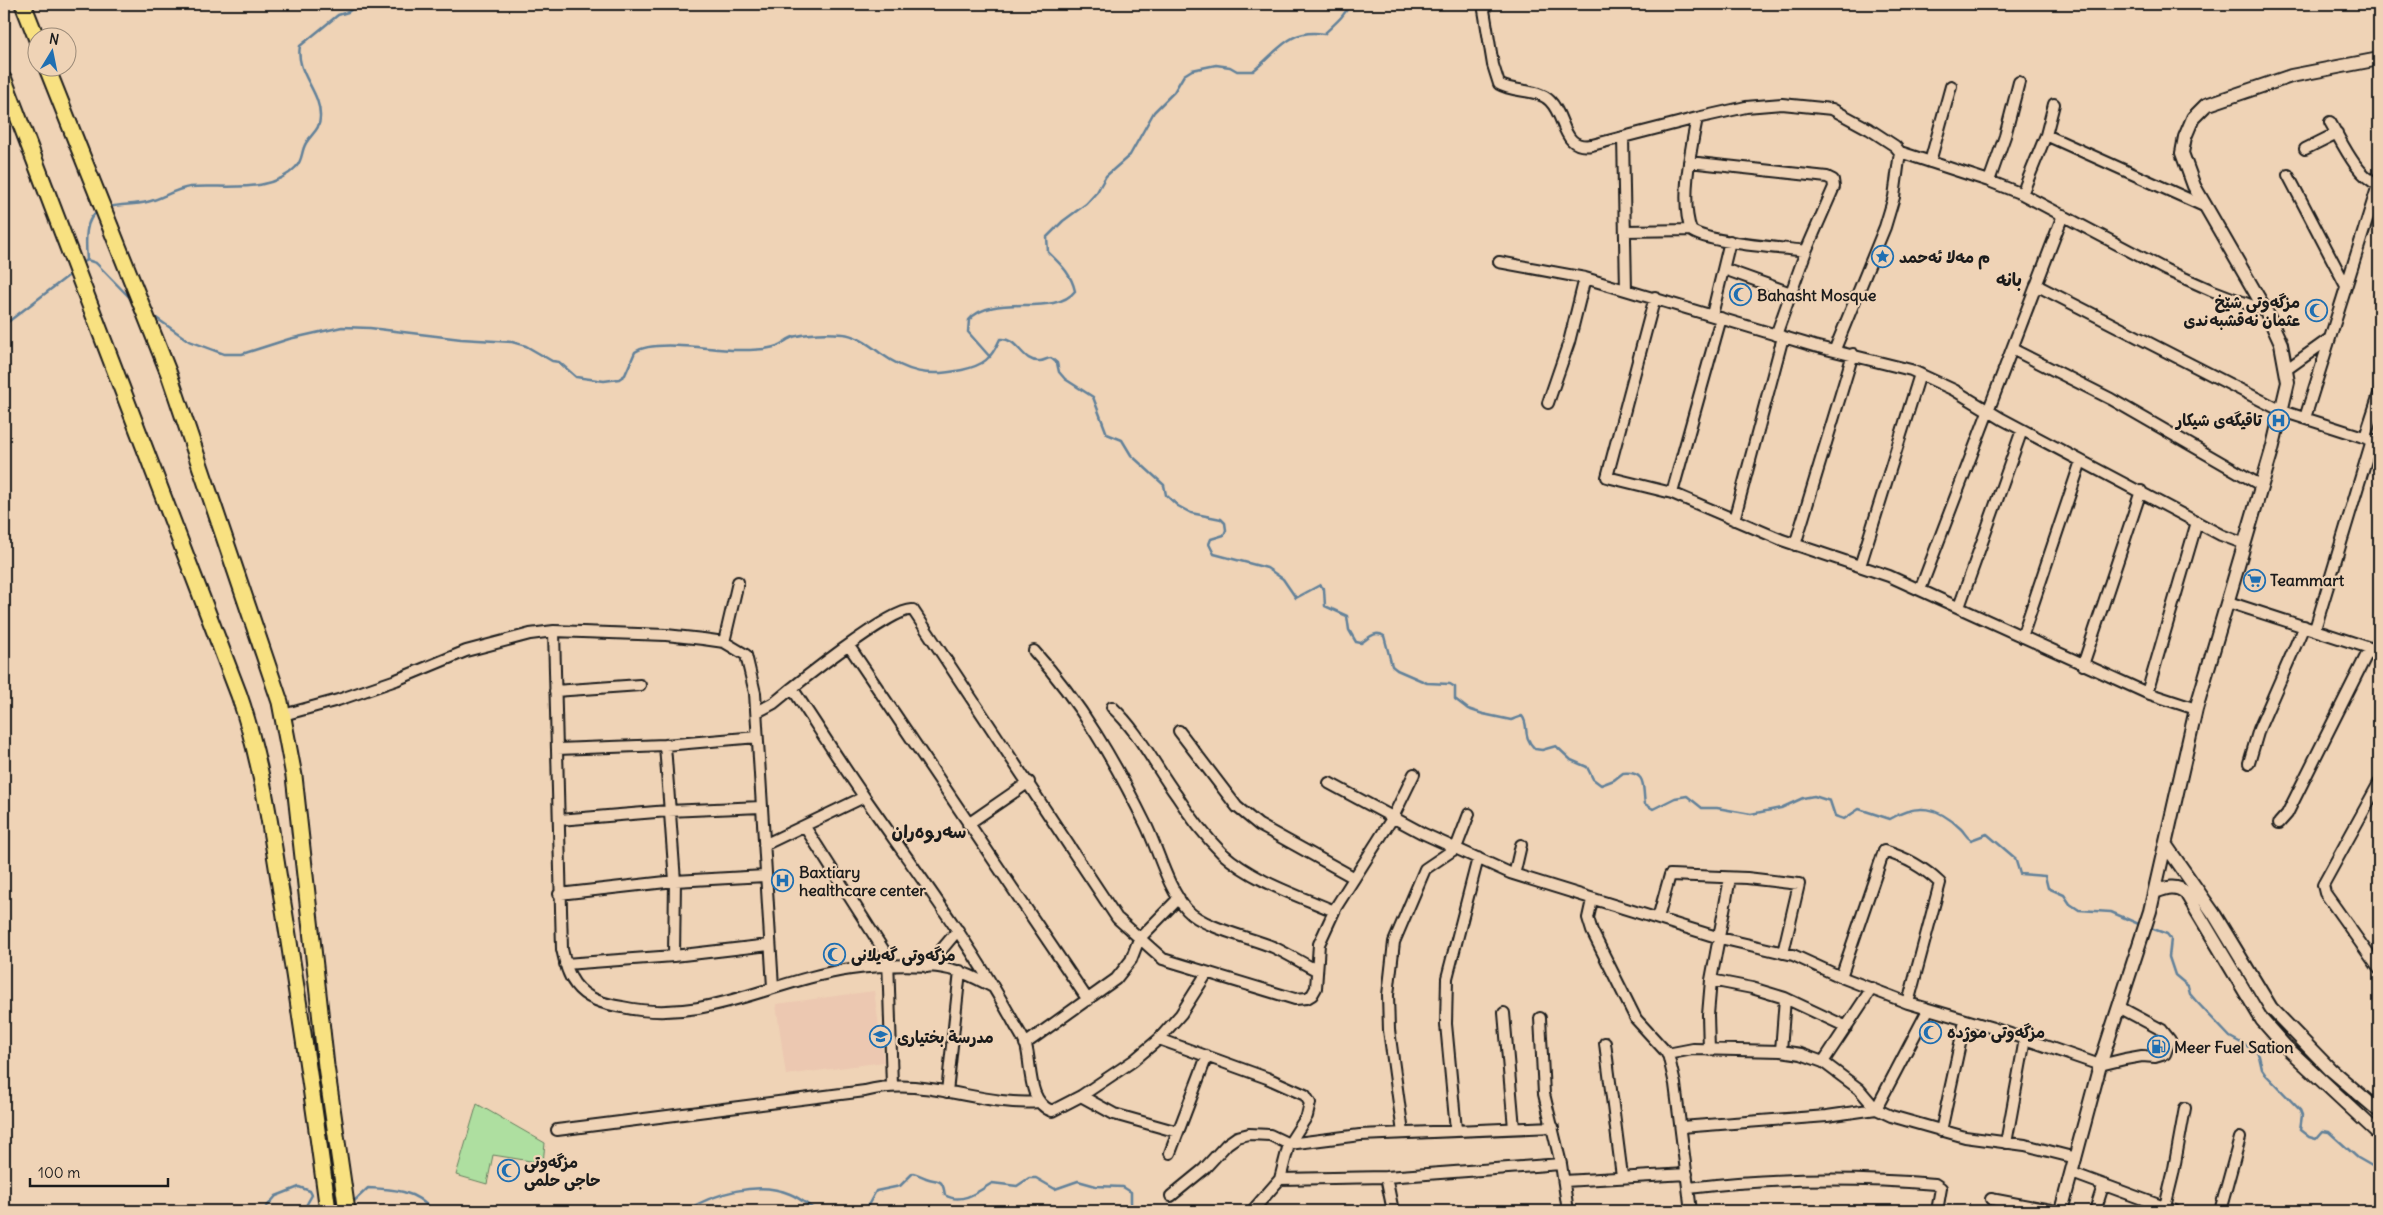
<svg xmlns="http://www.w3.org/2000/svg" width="2383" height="1215" font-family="Delius,'Playpen Sans Arabic',sans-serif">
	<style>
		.built { fill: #ecc8b1 }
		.green { fill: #aedfa0; stroke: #657e5e }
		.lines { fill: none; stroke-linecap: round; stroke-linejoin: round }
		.stream { stroke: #628199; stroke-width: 2.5 }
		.minor-casing { stroke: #1c1c1c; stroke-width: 14 }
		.tertiary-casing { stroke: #1c1c1c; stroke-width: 16 }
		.primary-casing { stroke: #1c1c1c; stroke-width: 19 }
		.minor { stroke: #efd3b6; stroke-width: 10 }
		.tertiary { stroke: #efd3b6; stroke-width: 12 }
		.primary { stroke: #f8e181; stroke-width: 15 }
		.labels { text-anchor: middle; stroke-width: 4.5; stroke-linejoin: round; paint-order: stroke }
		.poi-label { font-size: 16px; font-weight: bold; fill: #1c1c1c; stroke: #efd3b6; text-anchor: start }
		.neighbourhood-label { font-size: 18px; font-weight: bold; fill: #1c1c1c; stroke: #efd3b6 }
	</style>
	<rect width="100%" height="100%" fill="#efd3b6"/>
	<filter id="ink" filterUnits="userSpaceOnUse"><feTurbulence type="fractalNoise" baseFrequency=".02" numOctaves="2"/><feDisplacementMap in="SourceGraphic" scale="10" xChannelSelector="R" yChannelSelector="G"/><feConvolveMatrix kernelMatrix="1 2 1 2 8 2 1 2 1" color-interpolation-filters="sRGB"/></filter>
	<g filter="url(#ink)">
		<path class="built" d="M874 991 884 1062 786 1075 776 1004Z"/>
		<path class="green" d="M477 1104 545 1143 543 1163 493 1155 487 1184 456 1175Z"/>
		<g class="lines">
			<path class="stream" d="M109 207C121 204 134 205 147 202 162 199 174 189 190 187 223 184 270 195 296 167 303 160 301 151 306 143 312 133 320 130 320 117 321 91 295 73 300 46L338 15 348 12 359 4
				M87 260C86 246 83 218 99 211
				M81 263 87 260 96 263 133 301
				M152 315 189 341 224 354H242L289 339 342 327 370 328 461 339 512 342 526 346 552 361 559 362 576 377 604 381 619 379 625 375 635 352C653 339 708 349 732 350 746 350 764 351 777 346 784 343 789 337 797 336 811 333 829 333 843 334 856 335 870 345 880 353 908 373 928 377 962 370 984 365 991 359 1000 339 1018 337 1022 363 1040 361 1044 361 1047 358 1051 358L1057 363 1059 372 1065 379 1093 397 1107 434 1122 440 1131 455 1164 485 1166 495 1178 506 1191 513 1221 519 1225 523 1226 530 1224 535 1211 539 1209 544 1214 554 1267 568 1283 579 1296 598 1320 585 1324 589 1325 606 1347 616 1349 630 1356 642 1361 643C1369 638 1375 630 1384 636L1392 666 1397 670 1427 683 1450 684 1455 687V699L1468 709 1483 714 1511 720 1522 716C1530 726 1521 735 1535 749L1542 750 1556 746 1571 760 1587 767 1593 779 1601 785 1614 780 1623 773C1648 771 1642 788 1645 804L1653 809 1675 798 1687 796 1702 808H1717L1751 814 1781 808 1803 798 1814 796 1830 801 1835 816 1844 819 1859 809 1890 819C1917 803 1938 806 1961 829 1965 833 1966 837 1971 840L1987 834 2015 858 2020 874 2045 876 2048 888 2064 895 2070 904 2079 910 2111 912 2141 925
				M4 325 72 273
				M990 357 968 332 969 320C991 292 1055 318 1075 291 1071 273 1060 264 1048 252L1047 237 1063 221 1086 204 1097 192 1106 176 1130 155 1154 112 1174 92 1184 75 1192 70 1216 65 1230 67 1237 71H1253C1278 52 1288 28 1324 34 1334 24 1344 17 1350 4
				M2148 927 2167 934 2171 939 2169 957 2175 975 2188 986 2190 994 2196 1001 2230 1037 2256 1051 2259 1056 2262 1069 2267 1076 2300 1110 2302 1115 2300 1130 2309 1137 2316 1139 2323 1131 2329 1132 2358 1158 2379 1170
				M352 1203 368 1188C392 1189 417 1190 432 1211
				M263 1211 276 1196 299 1187 310 1191 312 1195 303 1211
				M482 1211H490
				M685 1211C713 1194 758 1180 790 1194 800 1198 808 1205 816 1211
				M854 1211 866 1209 876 1191 900 1186 913 1173C918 1174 921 1176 926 1178 938 1183 942 1176 945 1195 961 1205 978 1192 992 1183L1017 1186 1029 1178H1036L1055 1189 1078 1181 1096 1186 1123 1187 1131 1192V1211"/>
			<defs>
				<path id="minor" d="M1483 4 1493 65 1499 84C1514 93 1537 88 1550 101 1567 118 1561 150 1592 145L1697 118C1691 148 1680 201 1691 230 1705 243 1784 248 1806 251
					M1697 118 1746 107 1782 104 1832 109 1869 129 1895 146 1900 152 1989 181 2022 194 2166 270 2211 290 2266 311
					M2330 122C2343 144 2355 174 2379 185
					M2046 135 2206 207
					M1623 137 1626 290
					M2305 149 2337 133
					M1689 162 1827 177 1833 180 1834 187 1806 251 1776 335
					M1930 162 1951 86
					M2288 175 2346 286
					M1989 181 2005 136 2019 82
					M2022 194 2046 135 2054 104
					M1625 231 1691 230
					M1499 262 1585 278 1814 346 1911 370 1954 390 2002 419 2221 535 2245 544
					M1724 269 1791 293
					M2036 285 2282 411 2379 442
					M1655 297 1607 477 1672 493 1782 540 1889 576 2147 693 2196 709
					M1712 315 1730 241
					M1835 349 1885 227 1894 197 1900 152
					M2012 349 2111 399 2262 486
					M2287 369 2329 339
					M1548 403 1569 342 1585 278
					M2305 418 2378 185
					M2365 437 2379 394
					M1672 493 1721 318
					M1734 520 1783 337
					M1795 545 1853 354
					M1860 566 1920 374
					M1920 590 2063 215
					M2228 602 2379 651
					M1959 607 2022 430
					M2315 629 2372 440
					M554 631 562 949C565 961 567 974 575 984 586 999 604 1004 622 1007 705 1025 771 980 851 969 881 965 932 962 960 972 971 975 981 981 991 986
					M2022 637 2081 461
					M724 642 738 582
					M849 646 1088 1000
					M1034 651C1081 703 1115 762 1146 825 1159 852 1167 887 1187 910 1204 928 1249 937 1273 947 1288 954 1302 963 1316 970
					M2083 665 2141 491
					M792 688C816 724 840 762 865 798 916 871 970 943 1013 1021 1017 1029 1023 1037 1026 1045 1032 1066 1027 1102 1052 1111L1081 1096 1133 1061 1159 1039 1181 1014 1207 973
					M555 691 640 685
					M2147 693 2197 522
					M1112 707C1139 732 1155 766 1177 796 1189 815 1206 837 1222 853 1253 881 1297 895 1334 911
					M757 712 774 703C793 687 893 606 913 610L1117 918 1163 959 1295 999 1307 998 1312 995 1316 988 1319 944 1336 907 1393 817 1414 774
					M283 715 338 700 396 680 466 651 530 634 554 631 666 635 703 639 724 642 746 655 755 693 773 987
					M1179 731 1237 807 1259 825 1353 877
					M665 745 675 881 674 956
					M557 749 665 745 757 737
					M2249 763 2259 729 2304 626
					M1329 783 1422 833 1510 873 1515 871 1521 845
					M2379 783 2323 885 2325 893 2379 969
					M559 820 668 811 761 807
					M2279 823 2287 814 2366 656 2377 646 2379 640
					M968 824 1029 782
					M805 827 888 957 892 1086
					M764 845 864 797
					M1510 873 1720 938 1793 955 1841 977 1908 1003 1993 1028 2100 1065 2125 1059 2142 1056 2155 1057 2165 1054 2170 1040 2162 1030 2119 1007
					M559 894 675 881 765 876
					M1592 900 1588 918 1592 931 1636 1019 1668 1054 1675 1084 1691 1211
					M1658 918 1670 875 1747 878 1799 884 1783 953
					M565 964 674 956 769 945
					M927 967 958 930
					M1841 977 1884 851C1907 858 1923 867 1940 883L1908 1003
					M1711 980 1752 988 1785 998 1847 1027
					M1504 1013 1514 1128
					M1540 1018 1544 1094 1561 1164 1568 1211
					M1159 1039 1267 1078 1305 1095 1310 1103 1307 1116 1289 1144 1280 1179 1252 1211
					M1605 1043 1622 1176
					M1025 1044 1116 979 1131 960 1139 939 1179 898
					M1709 1050 1708 1015 1711 980 1730 878
					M1781 1051 1785 998
					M1667 1054 1693 1049 1781 1051 1801 1054 1823 1062 1859 1089 1876 1109 1891 1116 1965 1137 2025 1145 2076 1158
					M1823 1062 1872 988
					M947 1092 960 971
					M1081 1096 1114 1114 1178 1132
					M1681 1127 1827 1116 1876 1109 1928 1010
					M557 1130 865 1091C923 1075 981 1107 1039 1102
					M1456 1130 1446 1024 1447 978 1478 858
					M1941 1131 1965 1021
					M1403 1133 1389 1030 1388 995 1394 942 1425 869 1456 848 1469 814
					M2006 1143 2025 1039
					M1170 1153 1207 1056
					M2072 1173 2175 1211
					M1386 1177 1393 1211
					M1280 1179 1386 1177 1561 1164
					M1564 1181 1687 1174
					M1689 1188C1771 1178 1853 1177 1935 1184L1941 1188 1937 1211
					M1171 1196 1204 1169 1227 1144 1237 1137 1249 1134 1270 1135 1289 1144 1360 1135 1553 1127
					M1991 1199 2056 1211
					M2095 1211 2103 1186
					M2164 1211 2173 1174 2185 1108
					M2220 1211 2240 1138"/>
				<path id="tertiary" d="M2165 844 2214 914 2271 1008 2330 1069 2379 1111
					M2155 892C2166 888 2176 884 2186 893L2262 1020 2285 1046 2379 1134
					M2061 1211 2100 1065 2150 911 2196 709 2272 450 2288 382 2281 344 2266 311 2194 186 2182 153 2185 137 2193 118 2206 105 2291 76 2379 59"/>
				<path id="primary" d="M23 4 38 42
					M47 68 169 374 280 702 294 776 326 1066 347 1211
					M4 80 239 695C263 765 272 838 284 910 300 1011 315 1111 328 1211"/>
			</defs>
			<use href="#minor" class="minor-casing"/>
			<use href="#tertiary" class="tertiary-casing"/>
			<use href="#primary" class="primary-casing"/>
			<use href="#minor" class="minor"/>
			<use href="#tertiary" class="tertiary"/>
			<use href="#primary" class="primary"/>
		</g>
	</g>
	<defs>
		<symbol id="sight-ring" viewBox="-11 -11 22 22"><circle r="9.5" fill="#efd3b6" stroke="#1f6fb2" stroke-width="1.5"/><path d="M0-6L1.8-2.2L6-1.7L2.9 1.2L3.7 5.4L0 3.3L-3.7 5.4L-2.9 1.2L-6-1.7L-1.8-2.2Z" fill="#1f6fb2"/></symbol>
		<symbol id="mosque-ring" viewBox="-11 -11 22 22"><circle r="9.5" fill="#efd3b6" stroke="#1f6fb2" stroke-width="1.5"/><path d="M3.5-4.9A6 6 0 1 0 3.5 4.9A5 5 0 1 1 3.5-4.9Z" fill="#1f6fb2"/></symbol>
		<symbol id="hospital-ring" viewBox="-11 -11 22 22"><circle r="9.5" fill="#efd3b6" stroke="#1f6fb2" stroke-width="1.5"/><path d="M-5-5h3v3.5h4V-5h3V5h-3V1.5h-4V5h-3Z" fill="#1f6fb2"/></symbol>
		<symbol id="supermarket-ring" viewBox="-11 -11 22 22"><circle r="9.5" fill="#efd3b6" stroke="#1f6fb2" stroke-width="1.5"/><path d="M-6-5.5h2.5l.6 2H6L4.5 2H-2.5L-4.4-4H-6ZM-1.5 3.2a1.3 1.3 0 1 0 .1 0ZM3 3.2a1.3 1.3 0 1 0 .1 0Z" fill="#1f6fb2"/></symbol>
		<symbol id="school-ring" viewBox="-11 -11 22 22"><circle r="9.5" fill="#efd3b6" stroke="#1f6fb2" stroke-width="1.5"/><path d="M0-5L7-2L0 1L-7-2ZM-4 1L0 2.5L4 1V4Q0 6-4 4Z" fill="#1f6fb2"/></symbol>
		<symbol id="fuel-ring" viewBox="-11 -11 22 22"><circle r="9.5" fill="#efd3b6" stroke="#1f6fb2" stroke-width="1.5"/><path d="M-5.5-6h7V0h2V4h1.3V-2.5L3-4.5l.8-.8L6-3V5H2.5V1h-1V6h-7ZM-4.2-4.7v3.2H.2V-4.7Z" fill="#1f6fb2"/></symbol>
	</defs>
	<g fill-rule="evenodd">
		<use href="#sight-ring" x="1870" y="244" width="25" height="25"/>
		<use href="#mosque-ring" x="1728" y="282" width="25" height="25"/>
		<use href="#mosque-ring" x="2304" y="298" width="25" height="25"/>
		<use href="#hospital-ring" x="2266" y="408" width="25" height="25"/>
		<use href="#supermarket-ring" x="2242" y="568" width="25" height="25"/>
		<use href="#hospital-ring" x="770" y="868" width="25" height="25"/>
		<use href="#mosque-ring" x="822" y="942" width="25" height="25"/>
		<use href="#mosque-ring" x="1918" y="1020" width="25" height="25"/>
		<use href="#school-ring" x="868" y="1024" width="25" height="25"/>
		<use href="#fuel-ring" x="2146" y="1034" width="25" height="25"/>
		<use href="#mosque-ring" x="496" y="1158" width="25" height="25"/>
	</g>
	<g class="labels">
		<g class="poi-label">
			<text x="1899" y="263">م مەلا ئەحمد</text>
			<text x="1757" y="301">Bahasht Mosque</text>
			<text x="2300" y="308" text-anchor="end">مزگەوتی شێخ<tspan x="2300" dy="18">عثمان نەقشبەندی</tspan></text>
			<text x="2262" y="426" text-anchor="end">تاقیگەی شیکار</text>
			<text x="2270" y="586">Teammart</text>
			<text x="799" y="878">Baxtiary<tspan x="799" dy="18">healthcare center</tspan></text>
			<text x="851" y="961">مزگەوتی گەیلانی</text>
			<text x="1947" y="1038">مزگەوتی موژدە</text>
			<text x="897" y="1043">مدرسة بختيارى</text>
			<text x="2174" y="1053">Meer Fuel Sation</text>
			<text x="524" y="1168">مزگەوتی<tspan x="524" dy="18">حاجی حلمی</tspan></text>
		</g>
		<g class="neighbourhood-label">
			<text x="2009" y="286">بانە</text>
			<text x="929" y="838">سەروەران</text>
		</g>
	</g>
	<rect width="2383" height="1215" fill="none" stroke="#efd3b6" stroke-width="20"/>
	<rect x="10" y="10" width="2363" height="1195" fill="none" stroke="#1c1c1c" stroke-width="2" filter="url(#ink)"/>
	<g transform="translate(52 52) rotate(10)"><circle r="24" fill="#efd3b6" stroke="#9b8a78"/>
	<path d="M0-4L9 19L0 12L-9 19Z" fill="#1f6fb2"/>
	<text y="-8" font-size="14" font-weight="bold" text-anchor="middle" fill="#1c1c1c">N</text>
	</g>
	<path d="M30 1178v8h138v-8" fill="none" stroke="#1c1c1c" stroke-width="2.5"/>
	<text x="38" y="1178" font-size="15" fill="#1c1c1c" stroke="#efd3b6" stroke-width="4" paint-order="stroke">100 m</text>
</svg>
